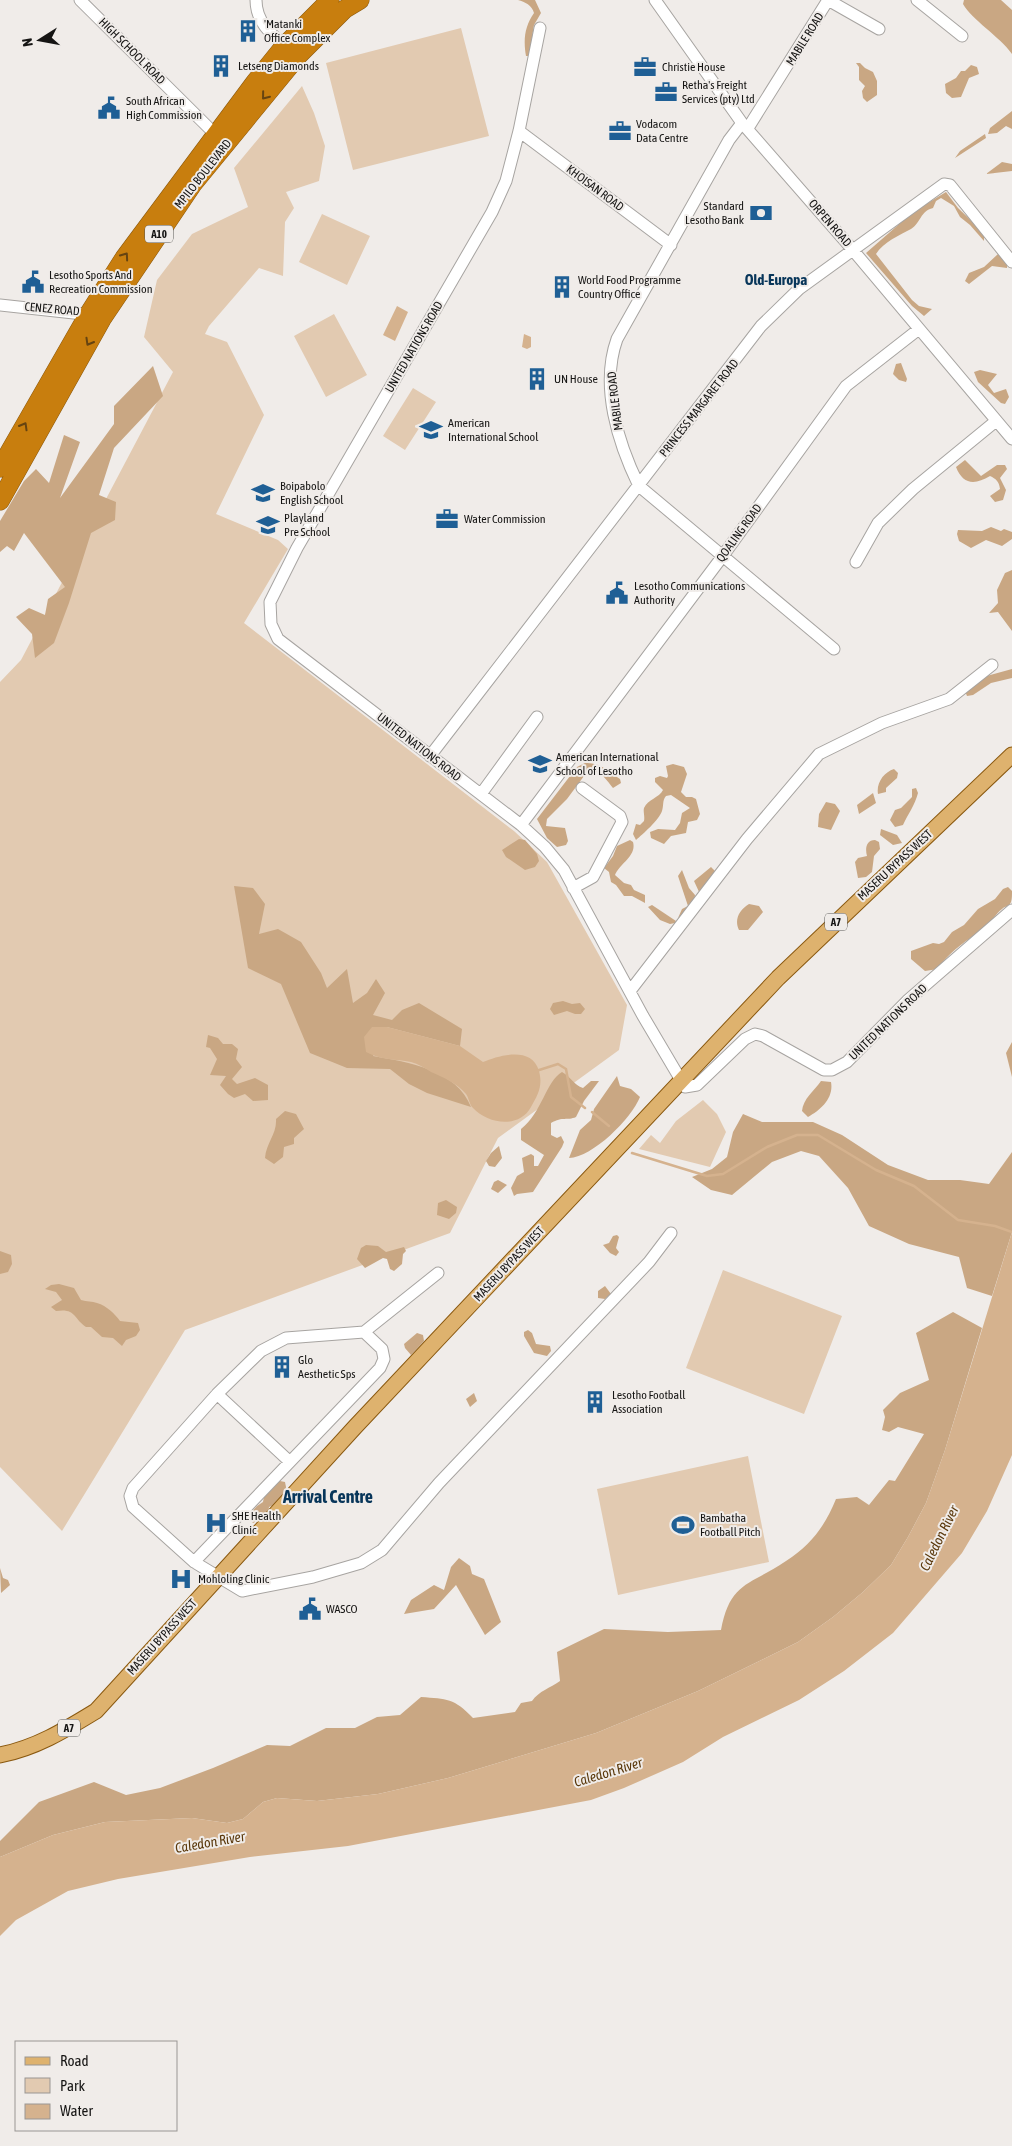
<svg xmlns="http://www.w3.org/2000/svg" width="1012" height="2146" font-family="'Asap Condensed',sans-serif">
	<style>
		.green { fill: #e2cab1 }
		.forest { fill: #c9a783 }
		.water { fill: #d5b28e }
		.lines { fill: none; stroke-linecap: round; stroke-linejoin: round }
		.stream { stroke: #d5b28e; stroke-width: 2.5 }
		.minor-casing { stroke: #a7a4a1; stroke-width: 13 }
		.major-casing { stroke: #8a5910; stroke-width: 17 }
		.highway-casing { stroke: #8a5910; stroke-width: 19 }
		.minor { stroke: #fff; stroke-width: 11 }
		.major { stroke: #deb26e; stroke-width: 15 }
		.highway { stroke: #c87e0e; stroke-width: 18 }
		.oneway { stroke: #641 }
		.labels { text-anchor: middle; stroke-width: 4; stroke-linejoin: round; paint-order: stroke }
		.shield { fill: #f0ece9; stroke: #575654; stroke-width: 1 }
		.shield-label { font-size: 11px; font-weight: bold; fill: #161514 }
		.poi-label { font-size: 12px; fill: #161514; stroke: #f0ece9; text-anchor: start }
		.street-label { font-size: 12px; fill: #161514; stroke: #f0ece9 }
		.water-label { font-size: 14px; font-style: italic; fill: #5a380b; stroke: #f0ece9 }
		.quarter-label { font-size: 15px; font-weight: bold; fill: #08365a; stroke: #f0ece9 }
		.district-label { font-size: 18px; font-weight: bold; fill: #08365a; stroke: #f0ece9 }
	</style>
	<rect width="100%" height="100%" fill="#f0ece9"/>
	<path class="green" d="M461 28 489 136 353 170 326 63Z
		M302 86 314 113 325 146 319 181 286 192 294 208 285 222 283 276 259 268 209 326 205 334 227 342 264 415 216 514 278 540 288 549 244 623 514 831 547 862 627 1005 619 1050 498 1138 450 1233 185 1330 62 1531 0 1467V682L21 660 173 372 144 337 157 280 192 234 248 207 234 168Z
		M322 214 370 236 347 285 299 262Z
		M334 314 367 375 326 397 294 336Z
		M413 388 436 402 405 450 383 436Z
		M703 1100 717 1114 726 1132 710 1167 639 1149 651 1135 660 1143 676 1121Z
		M723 1270 842 1316 804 1414 686 1368Z
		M748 1456 769 1562 618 1595 597 1489Z"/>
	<path class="forest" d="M518 0H535L541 13 534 25 529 56H526C523 39 525 26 534 13 532 5 525 2 518 0Z
		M964 0H1001L1012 10V54C999 36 972 20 963 4Z
		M856 63H860L865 68 873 72 877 81V95L867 102 863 98 862 91 865 86 859 80V67Z
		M971 65 977 67 979 74 969 78 961 97 952 98 946 93 945 84 956 78 961 71H965Z
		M1012 111V129L1006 126 997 133 988 134 990 128Z
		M985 134 986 138 955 158 960 151Z
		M1002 162 1012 164V171L986 174Z
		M946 192 958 208 984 233V241L970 225 960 217 954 206 941 198 936 201 933 208C920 211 921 223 911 229 900 235 883 242 876 254L912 300 919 306 932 309 924 316 912 306 866 253 913 212Z
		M998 254 1007 260V268L992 266 969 284 965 281 969 273 984 267Z
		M901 363 907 379 906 382 899 380 893 374 896 364Z
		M153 366 163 396 114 448 99 495 116 502 115 520 91 533 69 603 54 643 35 658 32 634 16 617 29 608 45 615 48 599 65 587 24 533 14 551 7 546 0 552V521L24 481 36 469 49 483 64 435 80 442 60 498 114 424V406Z
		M980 370 997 374 988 385 994 393 1006 389 1009 397 1005 404 1001 403 978 382 974 372Z
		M965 460 981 476 997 465H1005L1007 469 1000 478 1006 490 1003 500 995 502 990 496 1000 489C999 481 996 479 990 476 975 485 963 485 956 467Z
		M991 527 1001 531 1004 529 1012 532V539L1002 546 986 540 971 548 959 541 957 534 958 530 982 531Z
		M1012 570V631L998 612 989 613 998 603 997 590 1005 573Z
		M1012 669V678L991 683 973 695 967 696 965 691 983 677Z
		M585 763C600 762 608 771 620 779L621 783 613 788C606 779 599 768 587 772L567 799 547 819 546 826 565 828 568 841 566 845 557 847 547 838 537 819 570 776 575 773 577 767Z
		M673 764 684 767 687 774 681 792 686 797H692L696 799 700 814 697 820 688 822 686 833 671 836 664 844 651 838 650 832 658 829 675 830 680 823 682 813 690 808 671 795 666 796C662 801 664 805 662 811 659 820 643 834 636 840L633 834 636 824 640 825 644 821C645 816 643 812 644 808 648 799 659 798 663 790L655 782V778L660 776 667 778 668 776 666 766Z
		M894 769 898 773 897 778 886 788V792L878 794C876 783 884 772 894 769Z
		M916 788 918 793C915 805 908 814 903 825L895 827 890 820 895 810 901 808 912 797V789Z
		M873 793 876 803 859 814 857 805Z
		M826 802 835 804 840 811 831 830 818 827 819 814Z
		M881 829 897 835 902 843 893 845 880 835Z
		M519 839 525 840 537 854 539 861 535 867 525 870 506 857 502 850Z
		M630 840 633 842C637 856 619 864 615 875L624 883 631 885 634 890 645 895V903L632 896H624L616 885 611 882 609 872 604 868 613 856 617 846Z
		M875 840 879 842 880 849 874 856 872 872 866 877 858 878 855 862 858 858 867 856C865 849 866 840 875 840Z
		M711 867 716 872 700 894 694 881Z
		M682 870 689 888 695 895 694 905 678 918 682 909 688 906 678 876Z
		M234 886 253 888 265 904 259 934 278 929 301 942 321 973 327 988 347 969 353 1003 367 993 376 979 385 993 373 1015 392 1020 402 1010 419 1003 462 1029 460 1046 387 1027 373 1056C408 1062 457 1070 471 1107L427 1093 409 1084 390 1069 347 1068 310 1053 281 984 248 968Z
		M1008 887 1012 891C1012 895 1012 899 1011 902 1009 907 1005 906 1002 909 995 914 991 924 983 929 969 939 947 953 938 969L925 971 911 959V951L933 943 939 944 944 942 952 932 964 925 978 909 995 899 1003 889Z
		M749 904 759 906 763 912 748 930H739C734 920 739 910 749 904Z
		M652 905 676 921 675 923 670 924 660 920 648 907Z
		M563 1001 572 1004 580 1003 585 1009 581 1014H575L567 1011 554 1015 550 1009 553 1003Z
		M208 1035 218 1038 223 1044H232L238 1049 236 1059 242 1067 232 1079 237 1084 255 1078 268 1085V1100L253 1101 245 1094 234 1098 228 1094 220 1085 226 1076 210 1075 217 1059 210 1048 206 1047Z
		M1012 1042V1077L1006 1053Z
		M562 1072C571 1077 574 1085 583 1088L591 1081H599L584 1101 576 1117C567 1121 563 1116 551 1123V1135L557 1138 561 1136 564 1142 562 1147 533 1192 517 1194 514 1196 511 1188 517 1176 524 1172 522 1158 531 1154 534 1156V1166H538L544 1155 521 1140V1129C542 1113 546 1081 562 1072Z
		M617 1076 620 1086 631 1089 640 1097C631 1119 593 1157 569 1158L580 1130 591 1120 594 1109Z
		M821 1081 831 1082C834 1098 821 1110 808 1117L802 1111C803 1099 814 1091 821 1081Z
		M285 1111 296 1114 304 1129 294 1138V1144L284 1147 283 1157 274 1164 265 1158C266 1143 277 1134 276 1119Z
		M743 1114 762 1122H813L842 1135 888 1165 928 1180H960L989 1184 1012 1152V1232L992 1296 967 1288 959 1257 909 1244 869 1226 848 1188 819 1156 801 1151 772 1162 732 1195 711 1190 692 1177 712 1169 727 1157 733 1132Z
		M499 1146 502 1158 495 1167 489 1166 486 1161 491 1153Z
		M498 1180 507 1185 498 1193 491 1189 494 1182Z
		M446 1200 457 1207 456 1213 449 1219 437 1215 438 1203Z
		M617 1235 619 1237 616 1248 619 1252 616 1256 610 1253 603 1245 609 1243 613 1236Z
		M366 1245 378 1246 386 1252 404 1247 406 1251 403 1254 402 1264 394 1271 390 1269 387 1259 383 1258 365 1268 357 1259 361 1248Z
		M0 1251 11 1255 12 1264 8 1272 0 1274Z
		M59 1284 74 1288 81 1300C87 1302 92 1301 97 1303 107 1306 115 1314 120 1321L138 1323 140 1330 136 1336 126 1340 122 1346 113 1338 102 1337 91 1327H86C73 1318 76 1308 56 1311L51 1307 62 1300 56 1292 45 1289 51 1285Z
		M605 1286 611 1294 605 1299 598 1298V1291Z
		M953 1312 982 1328 945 1450 926 1503 908 1537 891 1565 863 1592 833 1617 798 1642 698 1691 596 1733 448 1778 378 1794 317 1801 277 1798 263 1802 243 1819 227 1823 192 1818 105 1822 53 1835 0 1857V1841L39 1802 94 1782 126 1795 160 1788 213 1768 267 1745 290 1746 326 1728H355L377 1717 400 1715 421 1697C447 1699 454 1698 473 1718L515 1712 521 1703 532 1701C539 1691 550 1688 560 1681L557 1652 604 1629 668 1632 721 1630C730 1581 751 1585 786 1561 811 1545 825 1526 836 1499L857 1497 869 1505 889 1480 895 1481 924 1434 898 1427 889 1432 882 1430 885 1417 883 1410 900 1393 929 1380 916 1333Z
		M528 1330 532 1333 536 1344 550 1346 551 1351 547 1356 534 1353 524 1336V1332Z
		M417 1333 423 1335 424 1341 411 1355 405 1348 404 1344Z
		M474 1393 477 1401 470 1407 466 1399Z
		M280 1481 285 1482 286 1487 284 1501 269 1507 268 1515 253 1523 248 1516 257 1506 263 1502C266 1489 266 1486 280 1481Z
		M459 1558 470 1566 472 1574 484 1579 501 1622 485 1635 456 1585 434 1609 404 1614 411 1600 434 1585 444 1590 451 1567Z
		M0 1568 3 1578 8 1580 10 1585 1 1593Z"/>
	<path class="water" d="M397 306 408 312 395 341 383 335Z
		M524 334 531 337V347L527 349 522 347Z
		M372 1027H387L460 1046 483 1062C500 1055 532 1046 539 1071 543 1086 538 1095 531 1107 519 1129 488 1124 473 1108 469 1104 469 1098 466 1094 458 1084 443 1077 431 1072 425 1068 418 1064 411 1062 396 1059 380 1060 366 1052L364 1037Z
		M1012 1232V1455L987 1511 962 1553 893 1633 844 1671 799 1700 723 1737 683 1762 624 1788 591 1800 348 1846 250 1857 118 1879 68 1891 16 1920 0 1936V1857L53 1835 105 1822 192 1818 227 1823 243 1819 263 1802 277 1798 317 1801 378 1794 448 1778 596 1733 698 1691 798 1642 833 1617 863 1592 891 1565 908 1537 926 1503 945 1450Z"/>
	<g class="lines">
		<path class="stream" d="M536 1071 558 1064 566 1069 571 1097 585 1108
			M592 1112 609 1126
			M632 1153 707 1176 723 1174 767 1147 797 1135H818L876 1170 914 1186 958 1220 995 1226 1012 1232"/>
		<defs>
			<path id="minor" d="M80 0 219 138
				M256 0C256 23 272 35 289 49
				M655 0 742 123 852 249 1012 439
				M917 0 962 36
				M540 28 519 131 506 181 492 212 297 548 270 602 271 624 278 639 521 825 545 847 564 870 643 1016 685 1087 697 1085 745 1039 755 1034 763 1036 824 1070H832L847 1062 907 1001 1012 910
				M742 123 729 140 617 339C600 386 618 443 639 486L834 649
				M748 128 828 0 879 29
				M519 131 671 245
				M0 305 92 315
				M856 562 878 523 913 489 996 421
				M430 756 761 326 799 289 944 184 950 185 1012 262
				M481 794 537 717
				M521 825 722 557 846 386 919 329
				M573 888 593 877 622 822 620 816 582 788
				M630 991 747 839 819 754 882 723 949 699 992 665
				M438 1273 364 1332 286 1338 261 1351 217 1394 133 1488 130 1496 133 1507 194 1562 242 1591 313 1577 361 1563 382 1550 439 1483 649 1262 671 1233
				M217 1394 289 1461
				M194 1562 380 1368 384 1359 382 1349 364 1332"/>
			<path id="major" d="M0 1755C36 1748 65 1730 96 1711L355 1427 778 978 1012 755"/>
			<path id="highway" d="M0 468 89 313 124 258 255 82 285 45 330 0
				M0 501 102 319 193 184 298 56 345 9 360 0"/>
		</defs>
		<use href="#minor" class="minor-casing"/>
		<use href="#major" class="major-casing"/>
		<use href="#highway" class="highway-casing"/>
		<use href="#minor" class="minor"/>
		<use href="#major" class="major"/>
		<use href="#highway" class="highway"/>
	</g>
	<defs><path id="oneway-chevron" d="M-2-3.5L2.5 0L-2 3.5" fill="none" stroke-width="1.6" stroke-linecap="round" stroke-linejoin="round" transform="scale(1.25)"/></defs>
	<g class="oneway">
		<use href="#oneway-chevron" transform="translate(265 96) rotate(129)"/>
		<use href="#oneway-chevron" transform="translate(125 256) rotate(-55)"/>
		<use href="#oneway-chevron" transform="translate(89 342) rotate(120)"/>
		<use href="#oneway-chevron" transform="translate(24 426) rotate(-60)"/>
	</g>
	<defs>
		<symbol id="building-bare" viewBox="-9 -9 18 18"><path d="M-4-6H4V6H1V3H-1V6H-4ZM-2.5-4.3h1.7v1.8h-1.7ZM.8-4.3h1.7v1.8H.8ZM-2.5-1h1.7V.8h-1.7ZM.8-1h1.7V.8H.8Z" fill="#1f5f95" stroke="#f0ece9" stroke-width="2.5" paint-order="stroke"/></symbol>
		<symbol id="office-bare" viewBox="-9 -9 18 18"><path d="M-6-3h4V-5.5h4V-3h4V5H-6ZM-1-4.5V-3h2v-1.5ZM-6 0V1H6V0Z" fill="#1f5f95" stroke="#f0ece9" stroke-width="2.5" paint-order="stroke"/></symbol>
		<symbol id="civic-bare" viewBox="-9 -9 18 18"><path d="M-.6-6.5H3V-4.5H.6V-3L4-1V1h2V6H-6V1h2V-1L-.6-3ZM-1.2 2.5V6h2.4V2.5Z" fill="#1f5f95" stroke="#f0ece9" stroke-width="2.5" paint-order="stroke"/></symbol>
		<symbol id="bank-bare" viewBox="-9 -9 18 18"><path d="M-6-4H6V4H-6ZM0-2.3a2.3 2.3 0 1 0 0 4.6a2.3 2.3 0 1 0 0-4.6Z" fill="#1f5f95" stroke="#f0ece9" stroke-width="2.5" paint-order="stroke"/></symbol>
		<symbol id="school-bare" viewBox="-9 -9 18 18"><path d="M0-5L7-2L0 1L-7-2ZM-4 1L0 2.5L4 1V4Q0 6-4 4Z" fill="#1f5f95" stroke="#f0ece9" stroke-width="2.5" paint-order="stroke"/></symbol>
		<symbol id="hospital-bare" viewBox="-9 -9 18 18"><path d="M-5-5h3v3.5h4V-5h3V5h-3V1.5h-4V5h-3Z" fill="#1f5f95" stroke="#f0ece9" stroke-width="2.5" paint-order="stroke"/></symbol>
		<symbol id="stadium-bare" viewBox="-9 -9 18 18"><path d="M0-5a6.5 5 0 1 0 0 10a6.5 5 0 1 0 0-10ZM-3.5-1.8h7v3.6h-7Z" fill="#1f5f95" stroke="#f0ece9" stroke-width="2.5" paint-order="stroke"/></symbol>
	</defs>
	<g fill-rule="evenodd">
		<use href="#building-bare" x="232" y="15" width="32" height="32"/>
		<use href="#building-bare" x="205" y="50" width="32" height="32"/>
		<use href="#office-bare" x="629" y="51" width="32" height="32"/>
		<use href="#office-bare" x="650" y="76" width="32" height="32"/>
		<use href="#civic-bare" x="93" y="92" width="32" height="32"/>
		<use href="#office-bare" x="604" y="115" width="32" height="32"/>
		<use href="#bank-bare" x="745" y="197" width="32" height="32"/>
		<use href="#civic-bare" x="17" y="266" width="32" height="32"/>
		<use href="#building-bare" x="546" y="271" width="32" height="32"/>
		<use href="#building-bare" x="521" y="363" width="32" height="32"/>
		<use href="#school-bare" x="415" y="414" width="32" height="32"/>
		<use href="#school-bare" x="247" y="477" width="32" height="32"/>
		<use href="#office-bare" x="431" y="503" width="32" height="32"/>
		<use href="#school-bare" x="252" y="509" width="32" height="32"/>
		<use href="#civic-bare" x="601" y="577" width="32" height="32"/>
		<use href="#school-bare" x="524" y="748" width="32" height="32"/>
		<use href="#building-bare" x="266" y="1351" width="32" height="32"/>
		<use href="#building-bare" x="579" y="1386" width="32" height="32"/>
		<use href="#hospital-bare" x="200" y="1507" width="32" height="32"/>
		<use href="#stadium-bare" x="667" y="1509" width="32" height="32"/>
		<use href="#hospital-bare" x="165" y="1563" width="32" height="32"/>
		<use href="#civic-bare" x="294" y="1593" width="32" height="32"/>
	</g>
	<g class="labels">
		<g class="shield">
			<rect x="145" y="225.5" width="28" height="17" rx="4"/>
			<rect x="825" y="913.5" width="22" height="17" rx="4"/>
			<rect x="58" y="1719.5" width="22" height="17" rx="4"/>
		</g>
		<g class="shield-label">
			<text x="159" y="238">A10</text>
			<text x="836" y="926">A7</text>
			<text x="69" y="1732">A7</text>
		</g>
		<g class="poi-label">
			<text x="264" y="28">'Matanki<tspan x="264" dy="14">Office Complex</tspan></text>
			<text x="238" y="70">Letseng Diamonds</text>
			<text x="662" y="71">Christie House</text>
			<text x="682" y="89">Retha's Freight<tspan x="682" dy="14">Services (pty) Ltd</tspan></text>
			<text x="126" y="105">South African<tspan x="126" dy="14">High Commission</tspan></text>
			<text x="636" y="128">Vodacom<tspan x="636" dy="14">Data Centre</tspan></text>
			<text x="744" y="210" text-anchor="end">Standard<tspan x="744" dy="14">Lesotho Bank</tspan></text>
			<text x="49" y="279">Lesotho Sports And<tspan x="49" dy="14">Recreation Commission</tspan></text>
			<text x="578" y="284">World Food Programme<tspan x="578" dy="14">Country Office</tspan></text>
			<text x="554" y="383">UN House</text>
			<text x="448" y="427">American<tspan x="448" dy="14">International School</tspan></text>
			<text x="280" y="490">Boipabolo<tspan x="280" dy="14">English School</tspan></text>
			<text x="284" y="522">Playland<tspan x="284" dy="14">Pre School</tspan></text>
			<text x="464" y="523">Water Commission</text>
			<text x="634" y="590">Lesotho Communications<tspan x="634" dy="14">Authority</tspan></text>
			<text x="556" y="761">American International<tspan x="556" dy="14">School of Lesotho</tspan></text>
			<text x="298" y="1364">Glo<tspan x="298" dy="14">Aesthetic Sps</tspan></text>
			<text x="612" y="1399">Lesotho Football<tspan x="612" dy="14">Association</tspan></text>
			<text x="232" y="1520">SHE Health<tspan x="232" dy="14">Clinic</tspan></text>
			<text x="700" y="1522">Bambatha<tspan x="700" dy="14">Football Pitch</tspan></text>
			<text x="198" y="1583">Mohloling Clinic</text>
			<text x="326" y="1613">WASCO</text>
		</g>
		<g class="street-label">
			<text transform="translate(805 39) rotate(-58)" y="4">MABILE ROAD</text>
			<text transform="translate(132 51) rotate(45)" y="4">HIGH SCHOOL ROAD</text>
			<text transform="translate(203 174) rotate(-52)" y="4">MPILO BOULEVARD</text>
			<text transform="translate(595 188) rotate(37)" y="4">KHOISAN ROAD</text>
			<text transform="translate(830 223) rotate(49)" y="4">ORPEN ROAD</text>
			<text transform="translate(52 309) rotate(5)" y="4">CENEZ ROAD</text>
			<text transform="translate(414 347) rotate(-60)" y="4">UNITED NATIONS ROAD</text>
			<text transform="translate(615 401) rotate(-97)" y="4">MABILE ROAD</text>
			<text transform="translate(699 408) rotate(-52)" y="4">PRINCESS MARGARET ROAD</text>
			<text transform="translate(739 533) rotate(-54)" y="4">QOALING ROAD</text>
			<text transform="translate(419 747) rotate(38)" y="4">UNITED NATIONS ROAD</text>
			<text transform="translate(895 865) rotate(-43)" y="4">MASERU BYPASS WEST</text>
			<text transform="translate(888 1022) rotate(-44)" y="4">UNITED NATIONS ROAD</text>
			<text transform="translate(509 1264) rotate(-47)" y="4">MASERU BYPASS WEST</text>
			<text transform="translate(162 1637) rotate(-48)" y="4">MASERU BYPASS WEST</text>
		</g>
		<g class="water-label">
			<text transform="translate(939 1538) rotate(-64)" y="5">Caledon River</text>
			<text transform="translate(608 1772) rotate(-17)" y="5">Caledon River</text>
			<text transform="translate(210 1842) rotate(-10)" y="5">Caledon River</text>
		</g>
		<g class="quarter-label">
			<text x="776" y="285">Old-Europa</text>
		</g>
		<g class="district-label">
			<text x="328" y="1503">Arrival Centre</text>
		</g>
	</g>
	<rect x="15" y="2041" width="162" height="90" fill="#f0ece9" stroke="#999694"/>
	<rect x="25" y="2057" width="25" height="8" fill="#deb26e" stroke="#999694"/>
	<text x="60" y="2066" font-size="15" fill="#161514">Road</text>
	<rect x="25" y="2078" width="25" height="15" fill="#e2cab1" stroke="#999694"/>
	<text x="60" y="2091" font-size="15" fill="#161514">Park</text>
	<rect x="25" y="2104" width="25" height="15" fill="#d5b28e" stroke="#999694"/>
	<text x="60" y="2116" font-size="15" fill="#161514">Water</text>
	<g transform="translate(40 40) rotate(259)" stroke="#f0ece9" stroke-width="4" paint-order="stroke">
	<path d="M0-4L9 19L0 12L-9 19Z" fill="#161514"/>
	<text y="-8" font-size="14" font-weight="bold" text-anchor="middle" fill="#161514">N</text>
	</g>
</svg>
